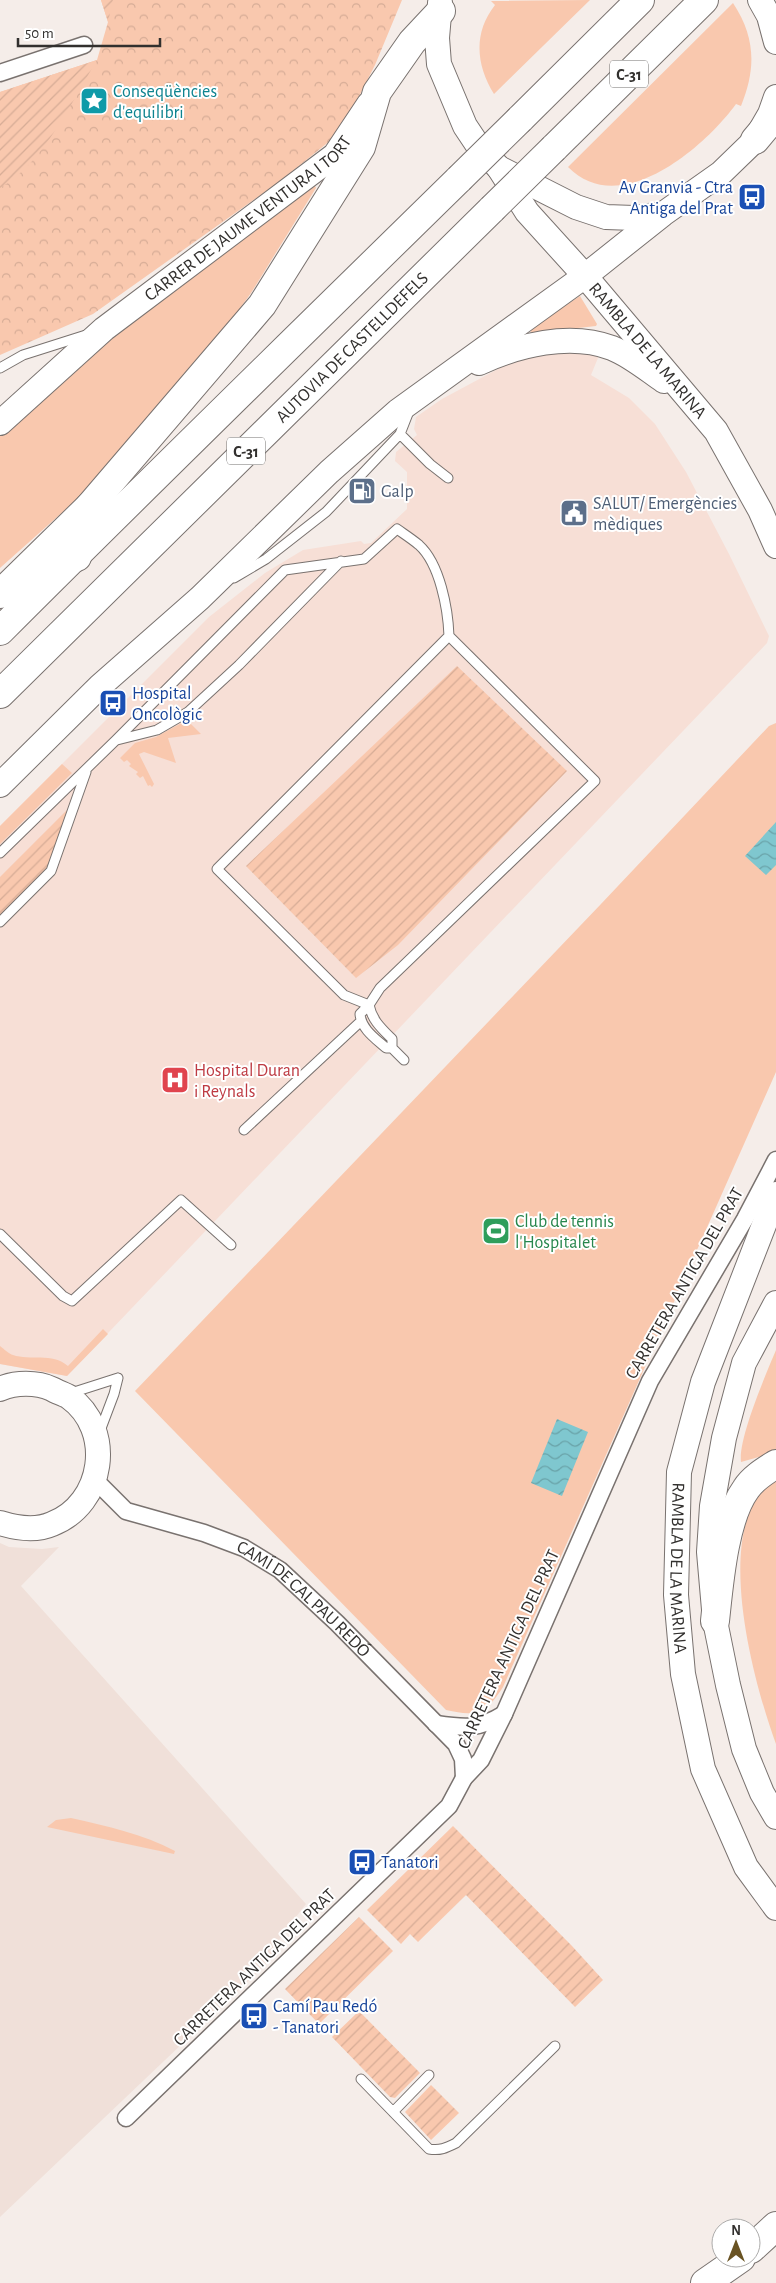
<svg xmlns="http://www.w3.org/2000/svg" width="776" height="2283" font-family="'Alegreya Sans',sans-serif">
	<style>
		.built { fill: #f0e0d9 }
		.medical { fill: #f7dfd6 }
		.grass { fill: #f9c8ae }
		.forest { fill: url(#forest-crowns) }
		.garden { fill: url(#garden-furrows) }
		.water { fill: url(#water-waves) }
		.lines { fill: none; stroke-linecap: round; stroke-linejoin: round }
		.lane-casing { stroke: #79726f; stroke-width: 11 }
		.street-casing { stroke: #79726f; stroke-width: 19 }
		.secondary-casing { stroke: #79726f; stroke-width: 26 }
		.highway-casing { stroke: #79726f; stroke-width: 30 }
		.lane { stroke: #fff; stroke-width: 9 }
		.street { stroke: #fff; stroke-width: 16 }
		.secondary { stroke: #fff; stroke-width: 24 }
		.highway { stroke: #fff; stroke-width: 28 }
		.highway-bridge-casing { stroke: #79726f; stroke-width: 30; stroke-linecap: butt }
		.highway-bridge { stroke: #fff; stroke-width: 28 }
		.labels { text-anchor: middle; stroke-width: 4; stroke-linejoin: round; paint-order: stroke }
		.shield { fill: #fff; stroke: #706e6d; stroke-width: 1 }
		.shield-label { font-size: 16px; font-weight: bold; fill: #32302e }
		.culture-label { font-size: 18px; fill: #0d838f; stroke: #fff; text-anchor: start }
		.transit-label { font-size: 18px; fill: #164399; stroke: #fff; text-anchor: start }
		.street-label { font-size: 18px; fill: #32302e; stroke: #fff }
		.service-label { font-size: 18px; fill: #4e5e75; stroke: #fff; text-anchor: start }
		.health-label { font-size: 18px; fill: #be3a42; stroke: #fff; text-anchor: start }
		.leisure-label { font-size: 18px; fill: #27864d; stroke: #fff; text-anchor: start }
	</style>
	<defs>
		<pattern id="forest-crowns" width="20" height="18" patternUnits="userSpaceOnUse" patternTransform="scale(1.25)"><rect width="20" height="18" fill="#f9c8ae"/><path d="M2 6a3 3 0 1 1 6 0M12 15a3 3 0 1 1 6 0" fill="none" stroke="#d6ac96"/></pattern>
		<pattern id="garden-furrows" width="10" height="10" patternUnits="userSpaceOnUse" patternTransform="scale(1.25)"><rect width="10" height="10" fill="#f9c8ae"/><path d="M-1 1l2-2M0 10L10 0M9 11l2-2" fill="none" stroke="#d6ac96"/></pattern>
		<pattern id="water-waves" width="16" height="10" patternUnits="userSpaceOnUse" patternTransform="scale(1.25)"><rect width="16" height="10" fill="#7fc7cf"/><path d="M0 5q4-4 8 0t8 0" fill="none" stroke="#69a2a8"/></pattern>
	</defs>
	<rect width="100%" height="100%" fill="#f5ede9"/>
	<path class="built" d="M0 1543 9 1547 42 1549 59 1547 21 1586 306 1904 282 1935 266 1964 0 2217Z"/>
	<path class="medical" d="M555 351 600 353 591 375 629 398 655 424 686 472 729 554 769 636 767 643 67 1376 0 1364V826L209 617 265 573 303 550 361 541 364 544 371 543 407 509V472L395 461 396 452 417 435 414 429 416 417 442 399 509 363 536 354Z"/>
	<path class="grass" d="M590 0 494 94C476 65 473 33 495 5L491 1Z
		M733 3C756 38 756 69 741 106L736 104C704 148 620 220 568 167Z
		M314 184 316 188 251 293 226 328 93 485 0 568V436L118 324Z
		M580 296 597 324 596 326 533 333 530 331 531 328Z
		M187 720 201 734 168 738 176 763 144 752 139 754 154 784 152 787 150 785 148 786 143 776 140 778 136 774 138 772 129 766 131 764 127 760 124 762 120 758 135 743 156 737Z
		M776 723V1072L503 1687C486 1714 476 1717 446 1710L135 1391 601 904 769 726Z
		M62 764 72 773 0 844V826Z
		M103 1329 108 1334 67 1376 0 1364V1346C4 1349 9 1354 13 1355 30 1361 52 1352 68 1366Z
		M776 1350V1452L741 1462C738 1439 766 1374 776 1350Z
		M776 1480V1744C754 1684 718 1550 759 1495 764 1489 769 1482 776 1480Z
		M71 1818C107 1826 143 1834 175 1851L174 1854 47 1827 56 1820Z"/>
	<path class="forest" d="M101 0H402L375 65 341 132 279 182 93 314 0 355V92L97 60 108 22Z"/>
	<path class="garden" d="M101 0H113L108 22Z
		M97 60C72 101 43 164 0 188V92Z
		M457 666 567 771 398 945 356 978 246 866Z
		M67 810 49 868 0 917V877Z
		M453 1826 572 1946 603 1980 575 2007 466 1895 418 1942 410 1934 401 1944 367 1910Z
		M359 1917 393 1951 319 2024 285 1989Z
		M359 2011 420 2073 395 2098 390 2097 332 2037Z
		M431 2085 459 2113 431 2140 405 2112Z"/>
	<path class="water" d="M776 822V865L766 875 745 856Z
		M557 1419 588 1432 562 1496 531 1483Z"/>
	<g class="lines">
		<defs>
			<path id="lane" d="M0 368 23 355 86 335
				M400 434 430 464 448 478
				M234 578 266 559 326 512 400 434 409 411
				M117 740 157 730 188 712 239 665 341 561
				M0 853 116 740 285 570 364 559 397 529C404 534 412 539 419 545 440 564 448 609 449 636L595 781 380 988 369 1005 360 1014C361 1029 376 1039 386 1048H392L404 1060
				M0 922 51 871 86 772
				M369 1005 344 995 217 869 449 636
				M369 1005C372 1020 381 1028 392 1039V1048
				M244 1130 360 1022
				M0 1234 63 1296 72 1301 181 1200 231 1245
				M68 1394 118 1378
				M100 1431 114 1394 118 1378
				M361 2079 429 2149C440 2151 446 2148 456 2143L555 2046
				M393 2112 429 2075"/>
			<g id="street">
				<path d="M0 73 84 45"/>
				<path id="s1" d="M95 1480 126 1511 204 1533 244 1548 280 1570 337 1623 456 1744 463 1759 464 1778"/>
				<path d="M436 1724C464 1728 478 1730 504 1714"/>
				<path d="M126 2118 449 1806 464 1778 481 1760 504 1714 650 1381 745 1219 776 1160"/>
			</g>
			<g id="secondary">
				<path d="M760 0 769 16 776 42"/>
				<path d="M440 3 437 38 439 64 465 126 479 147 499 168 576 207 606 217 634 218 662 214"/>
				<path id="s2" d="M499 168 527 212 585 276 716 431 760 510 776 546"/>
				<path d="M479 363C518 345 570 332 612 348 630 355 648 370 664 381"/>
				<path id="s3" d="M0 423 104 329 335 155 369 104"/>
				<path d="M0 785 100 686 200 598 329 472 398 411 585 276 663 214 721 173 755 140 770 114 776 97"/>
				<path id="s4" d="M776 1194 703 1382 679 1472 676 1595 683 1674 703 1769 746 1867 776 1908"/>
				<path d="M776 1303 744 1363 724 1438 712 1506 709 1552 715 1621 728 1685 744 1749 762 1793 776 1817"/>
				<path d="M0 1389C15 1382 37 1382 52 1389 57 1392 64 1394 69 1397 115 1430 104 1504 52 1524 36 1531 16 1528 0 1523"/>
			</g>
			<g id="highway">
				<path d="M520 119 640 0"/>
				<path d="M755 140 776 115"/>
				<path d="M554 148 704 0"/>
				<path d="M77 557 89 507 262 305 361 147 377 92 412 42 441 11"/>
				<path d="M0 594 90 506"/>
				<path d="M0 631C152 479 306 329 459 179"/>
				<path id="s5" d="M0 694 492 209"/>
				<path d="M715 1621C719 1584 724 1519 746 1489 753 1478 765 1471 776 1464"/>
				<path d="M751 2249 776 2226"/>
				<path d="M705 2283 741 2258"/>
			</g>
		</defs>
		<use href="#lane" class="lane-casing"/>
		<use href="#street" class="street-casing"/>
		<use href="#secondary" class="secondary-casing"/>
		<use href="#highway" class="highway-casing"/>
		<use href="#lane" class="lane"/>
		<use href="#street" class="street"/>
		<use href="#secondary" class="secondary"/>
		<use href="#highway" class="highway"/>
		<defs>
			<path id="highway-bridge" d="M459 179 520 119
				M492 209 554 148"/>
		</defs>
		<use href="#highway-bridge" class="highway-bridge-casing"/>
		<use href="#highway-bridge" class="highway-bridge"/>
	</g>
	<defs>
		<symbol id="sight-square" viewBox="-11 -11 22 22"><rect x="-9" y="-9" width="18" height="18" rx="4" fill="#0f9aa8" stroke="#fff"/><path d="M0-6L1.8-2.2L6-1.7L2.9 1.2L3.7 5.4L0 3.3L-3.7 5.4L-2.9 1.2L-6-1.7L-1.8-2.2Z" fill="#fff"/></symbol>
		<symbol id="bus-square" viewBox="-11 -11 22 22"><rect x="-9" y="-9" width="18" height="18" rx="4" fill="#1a4fb4" stroke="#fff"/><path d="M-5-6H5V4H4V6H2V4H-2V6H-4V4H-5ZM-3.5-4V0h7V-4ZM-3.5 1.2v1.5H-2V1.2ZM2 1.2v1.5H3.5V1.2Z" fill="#fff"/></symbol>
		<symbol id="fuel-square" viewBox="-11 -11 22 22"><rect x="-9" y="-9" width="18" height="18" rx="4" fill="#5c6f8a" stroke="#fff"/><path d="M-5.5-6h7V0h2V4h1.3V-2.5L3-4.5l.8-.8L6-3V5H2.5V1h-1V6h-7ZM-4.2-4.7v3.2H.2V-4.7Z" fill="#fff"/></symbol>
		<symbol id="civic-square" viewBox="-11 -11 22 22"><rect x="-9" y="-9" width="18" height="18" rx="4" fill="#5c6f8a" stroke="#fff"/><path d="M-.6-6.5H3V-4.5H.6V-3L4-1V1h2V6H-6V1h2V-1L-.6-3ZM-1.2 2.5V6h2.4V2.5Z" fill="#fff"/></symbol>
		<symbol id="hospital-square" viewBox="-11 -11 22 22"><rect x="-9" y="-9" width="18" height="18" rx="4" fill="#e0444e" stroke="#fff"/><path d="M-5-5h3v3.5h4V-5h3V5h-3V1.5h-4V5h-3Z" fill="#fff"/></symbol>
		<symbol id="stadium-square" viewBox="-11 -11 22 22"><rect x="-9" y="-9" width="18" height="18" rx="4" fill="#2e9e5b" stroke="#fff"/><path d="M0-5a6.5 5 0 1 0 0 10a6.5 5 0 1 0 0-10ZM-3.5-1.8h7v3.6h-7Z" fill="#fff"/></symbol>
	</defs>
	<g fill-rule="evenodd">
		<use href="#sight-square" x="78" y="85" width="32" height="32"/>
		<use href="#bus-square" x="736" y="181" width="32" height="32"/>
		<use href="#fuel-square" x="346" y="475" width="32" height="32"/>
		<use href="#civic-square" x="558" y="497" width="32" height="32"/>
		<use href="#bus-square" x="97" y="687" width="32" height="32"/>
		<use href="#hospital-square" x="159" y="1064" width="32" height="32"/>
		<use href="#stadium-square" x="480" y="1215" width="32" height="32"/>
		<use href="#bus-square" x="346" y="1846" width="32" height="32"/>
		<use href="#bus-square" x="238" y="2000" width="32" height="32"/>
	</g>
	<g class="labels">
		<g class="shield">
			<rect x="610" y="60.5" width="38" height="27" rx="4"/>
			<rect x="227" y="437.5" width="38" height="27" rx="4"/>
		</g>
		<g class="shield-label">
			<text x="629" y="80">C-31</text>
			<text x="246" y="457">C-31</text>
		</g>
		<g class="culture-label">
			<text x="113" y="97">Conseqüències<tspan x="113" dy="21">d'equilibri</tspan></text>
		</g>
		<g class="transit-label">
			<text x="733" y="193" text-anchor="end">Av Granvia - Ctra<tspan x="733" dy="21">Antiga del Prat</tspan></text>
			<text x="132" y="699">Hospital<tspan x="132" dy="21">Oncològic</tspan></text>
			<text x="381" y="1868">Tanatori</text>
			<text x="273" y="2012">Camí Pau Redó<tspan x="273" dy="21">- Tanatori</tspan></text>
		</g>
		<g class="street-label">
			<text dy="6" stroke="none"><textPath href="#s3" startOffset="322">CARRER DE JAUME VENTURA I TORT</textPath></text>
			<text dy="6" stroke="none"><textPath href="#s5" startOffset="494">AUTOVIA DE CASTELLDEFELS</textPath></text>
			<text dy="6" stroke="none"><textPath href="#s2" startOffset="236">RAMBLA DE LA MARINA</textPath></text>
			<text transform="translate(684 1283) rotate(-60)" y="6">CARRETERA ANTIGA DEL PRAT</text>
			<text dy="6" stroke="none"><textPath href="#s4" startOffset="391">RAMBLA DE LA MARINA</textPath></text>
			<text dy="6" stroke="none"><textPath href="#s1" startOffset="246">CAMÍ DE CAL PAU REDÓ</textPath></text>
			<text transform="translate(508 1649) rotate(-65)" y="6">CARRETERA ANTIGA DEL PRAT</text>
			<text transform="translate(254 1967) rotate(-44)" y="6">CARRETERA ANTIGA DEL PRAT</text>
		</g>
		<g class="service-label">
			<text x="381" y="497">Galp</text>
			<text x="593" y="509">SALUT/ Emergències<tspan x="593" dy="21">mèdiques</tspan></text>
		</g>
		<g class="health-label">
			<text x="194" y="1076">Hospital Duran<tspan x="194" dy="21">i Reynals</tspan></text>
		</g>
		<g class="leisure-label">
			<text x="515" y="1227">Club de tennis<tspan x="515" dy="21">l'Hospitalet</tspan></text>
		</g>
	</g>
	<g transform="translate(736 2243)"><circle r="24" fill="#ffffff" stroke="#adacab"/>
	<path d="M0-4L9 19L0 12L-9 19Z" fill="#695323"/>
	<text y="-8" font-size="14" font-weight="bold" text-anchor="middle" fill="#32302e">N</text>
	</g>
	<path d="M18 38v8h142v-8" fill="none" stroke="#32302e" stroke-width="2.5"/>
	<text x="25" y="38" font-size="15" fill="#32302e" stroke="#ffffff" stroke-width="4" paint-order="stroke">50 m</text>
</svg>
